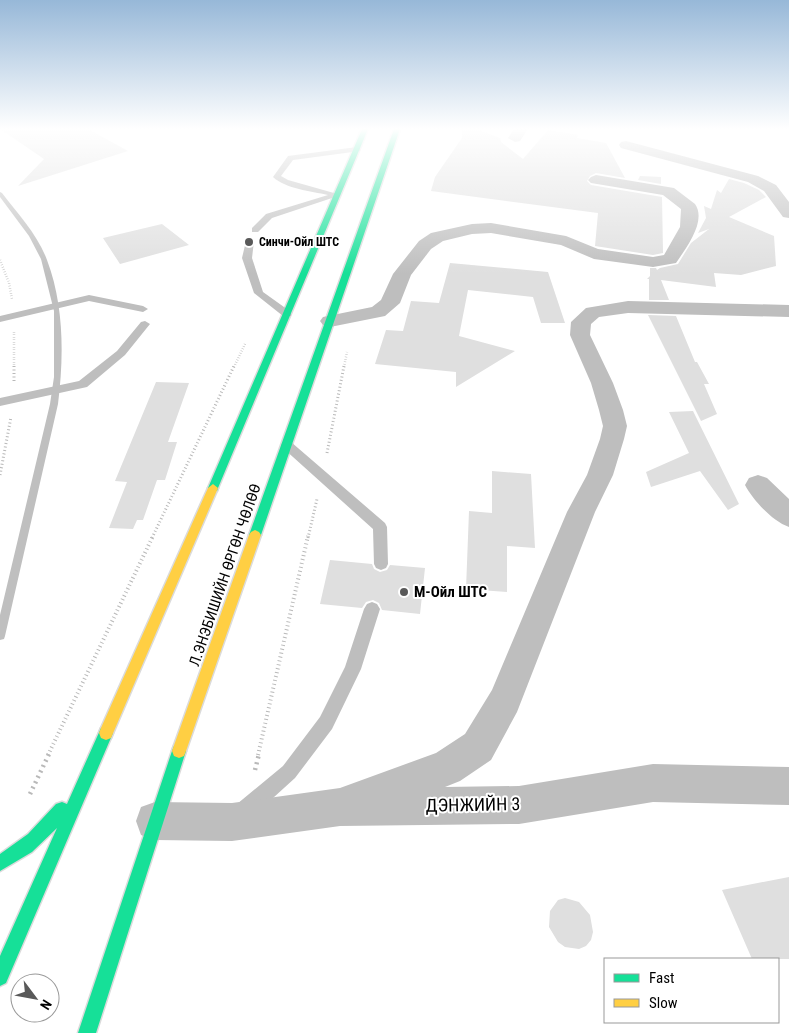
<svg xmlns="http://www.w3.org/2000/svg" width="789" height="1033" font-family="'Roboto Condensed',sans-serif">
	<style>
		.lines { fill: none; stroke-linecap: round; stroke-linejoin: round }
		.stream { fill: #bfbfbf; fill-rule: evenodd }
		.building { fill: #dfdfdf }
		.fast-casing { stroke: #dbdbdb; stroke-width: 3 }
		.slow-casing { stroke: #dbdbdb; stroke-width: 3 }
		.path-far3 { stroke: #b9b9b9; stroke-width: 2.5; stroke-dasharray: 0.5 2; stroke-linecap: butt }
		.path-far2 { stroke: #b9b9b9; stroke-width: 3; stroke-dasharray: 1 2.5; stroke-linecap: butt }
		.path-far1 { stroke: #b9b9b9; stroke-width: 4; stroke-dasharray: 1 3; stroke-linecap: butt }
		.path { stroke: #b9b9b9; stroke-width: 4.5; stroke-dasharray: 2 4; stroke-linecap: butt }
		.lane { fill: #bebebe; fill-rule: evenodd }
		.street { fill: #bebebe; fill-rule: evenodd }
		.fast { fill: #16e098; fill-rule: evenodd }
		.slow { fill: #ffcf43; fill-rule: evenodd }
		.poi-dot { fill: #595959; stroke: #fff; stroke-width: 2 }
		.labels { text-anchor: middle; stroke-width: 4; stroke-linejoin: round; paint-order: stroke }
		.far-poi-label { font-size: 12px; font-weight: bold; fill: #000; stroke: #fff; text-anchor: start }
		.street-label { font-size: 15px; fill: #000; stroke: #fff }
		.poi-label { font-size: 15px; font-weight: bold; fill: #000; stroke: #fff; text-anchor: start }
		.near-street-label { font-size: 18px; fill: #000; stroke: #fff }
	</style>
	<rect width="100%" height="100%" fill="#fff"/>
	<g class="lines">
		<path class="stream" d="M0 192 2 193C18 214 38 235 47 260 64 305 64 356 58 404L5 636 4 639 0 640V615L50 404 54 377V311L41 259 29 236 0 197Z"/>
	</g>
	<path class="building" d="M0 129H88L128 151 18 186 44 159Z
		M462 129H476L500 138 501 142 523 159 548 130 578 135 577 138 606 143 625 178 596 173 590 176 587 181 591 185 662 197 663 253 653 255 595 246 598 213 431 191 435 177 462 138Z
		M640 176 661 177V184L638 180Z
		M729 179 744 183 759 190 766 197 729 217 774 236 776 266 741 275 714 273 716 287 661 280 669 300H649V279H647L650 276V268H656L657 270 660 268 678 264 691 243 709 229 698 233 706 218 704 206 711 209 717 190 721 193Z
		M162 224 189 245 120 264 103 238Z
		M450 263 548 272 565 323H541L533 297 468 290 459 336 515 351 456 387V372L375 364 386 330 403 331 411 301 439 303Z
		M648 315 676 316 695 362H697L709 384H704L717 414 701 421Z
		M156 382 189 383 168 442H177L165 480H157L143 520H137L133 529 109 528 127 482 115 481Z
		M693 411 739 504 728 510 700 471 651 487 646 472 689 453 669 412Z
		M492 471 531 474 535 548 507 546V592L466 589 469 511 492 513Z
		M330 560 372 564 374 569 380 572 387 570 390 565 425 568 420 614 382 610 379 603 373 600 366 602 362 608 320 604Z
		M789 877V959H752L722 890Z
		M565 898 579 902 590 915 593 932 591 940 586 946 579 949 565 947 558 942 549 927 550 911 558 900Z"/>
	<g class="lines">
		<defs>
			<path id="fast" d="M362 129H368L218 488 217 491H209L208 488Z
				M394 129H400L261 535 259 538H251L249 535Z
				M106 726 111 728 113 733 6 983 0 986V956L57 828 32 852 0 871V854L28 834 56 804 62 802 67 804 101 728Z
				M179 744 184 746 186 751 96 1033H78L172 751 174 746Z"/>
			<path id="slow" d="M213 484 218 488 111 738 106 740 101 738 99 733 101 728 208 488Z
				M255 530 259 532 261 535 186 751 184 756 179 758 174 756 172 751 249 535 251 532Z"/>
		</defs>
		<use href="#fast" class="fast-casing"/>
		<use href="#slow" class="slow-casing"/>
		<path class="path-far3" d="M0 260 9 283 12 299
			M14 332V367
			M234 367 245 344
			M344 367 347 352"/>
		<path class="path-far2" d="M14 366V381
			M327 453 344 366
			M0 475 11 417
			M152 538 234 366
			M308 538 317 499"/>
		<path class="path-far1" d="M48 755 153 536
			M258 755 308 536"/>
		<path class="path" d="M255 770 259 754
			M30 794 49 754"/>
		<path class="lane" d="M357 147H360V151L293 160 281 176 288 180 341 195 272 218 258 232H252V228L266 214 328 195C311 191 286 189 273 177L288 156Z
			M250 238 254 241 252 258 263 292 291 312V316H283L254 293 242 258 246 241Z
			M89 295 143 306 148 309 143 312 89 301 0 322V316Z
			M145 321 150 324 125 355 87 387 0 406V398L79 381 117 351 141 322Z
			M287 441 291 442 385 523 387 527 388 564 386 568 381 570 376 568 374 564 373 529 283 448 281 445 283 442Z
			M372 602 377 604 380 609 361 669 332 729 295 778 251 818 244 821 237 818 234 811 237 804 283 766 320 717 345 667 364 609 367 604Z"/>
		<path class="street" d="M514 129H528L520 141 515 142 508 138Z
			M626 141 758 176 776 185 789 202V218L783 217 764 191 748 182 621 148 619 145 621 142Z
			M596 175 674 188 695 204C707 221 686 248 676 263L653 267 594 259 561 245 491 233 472 234 443 241 431 249 411 275 400 303 385 316 330 327 323 325 320 321 323 317 372 307 381 300 393 274 419 241 431 233 472 224 491 223 566 236 598 249 653 257 664 255 680 227 681 209 663 195 591 183 588 180 591 177Z
			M628 301 789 305V317L628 313 599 317 591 324 590 335 613 383 623 410 627 426 624 439 613 475 595 512 517 712 491 760 460 781 445 787 519 786 653 764 789 767V805L653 802 519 824 340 826 232 841 155 840 141 835 136 821 141 807 155 802 232 803 340 788 436 753 465 734 492 690 567 512 587 475 600 439 603 426 599 410 591 383 570 335 571 322 586 308Z
			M758 475 767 478 789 499V527C772 521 753 500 745 485L749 478Z"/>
		<use href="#fast" class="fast"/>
		<use href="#slow" class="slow"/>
	</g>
	<linearGradient id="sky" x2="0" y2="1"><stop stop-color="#97b8d8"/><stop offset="0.47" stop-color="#fff"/><stop offset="1" stop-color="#fff" stop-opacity="0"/></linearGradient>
	<rect width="789" height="274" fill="url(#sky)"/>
	<g class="poi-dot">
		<circle cx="249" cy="242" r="5"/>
		<circle cx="404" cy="592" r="5"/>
	</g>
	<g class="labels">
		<g class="far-poi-label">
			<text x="259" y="246">Синчи-Ойл ШТС</text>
		</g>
		<g class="street-label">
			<text transform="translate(225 575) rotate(-71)" y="5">Л.ЭНЭБИШИЙН ӨРГӨН ЧӨЛӨӨ</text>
		</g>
		<g class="poi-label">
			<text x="414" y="597">М-Ойл ШТС</text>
		</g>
		<g class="near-street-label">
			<text transform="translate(473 805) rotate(-1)" y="6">ДЭНЖИЙН 3</text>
		</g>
	</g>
	<rect x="604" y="958" width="175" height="65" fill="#ffffff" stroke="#999999"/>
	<rect x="614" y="974" width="25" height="8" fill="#16e098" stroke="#999999"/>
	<text x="649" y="983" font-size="15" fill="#000000">Fast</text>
	<rect x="614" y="999" width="25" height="8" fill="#ffcf43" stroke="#999999"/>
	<text x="649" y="1008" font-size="15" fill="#000000">Slow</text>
	<g transform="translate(35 998) rotate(122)"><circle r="24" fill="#ffffff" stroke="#999999"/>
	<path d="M0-4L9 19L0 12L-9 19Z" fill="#595959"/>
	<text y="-8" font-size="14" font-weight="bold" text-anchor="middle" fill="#000000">N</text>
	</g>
</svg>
